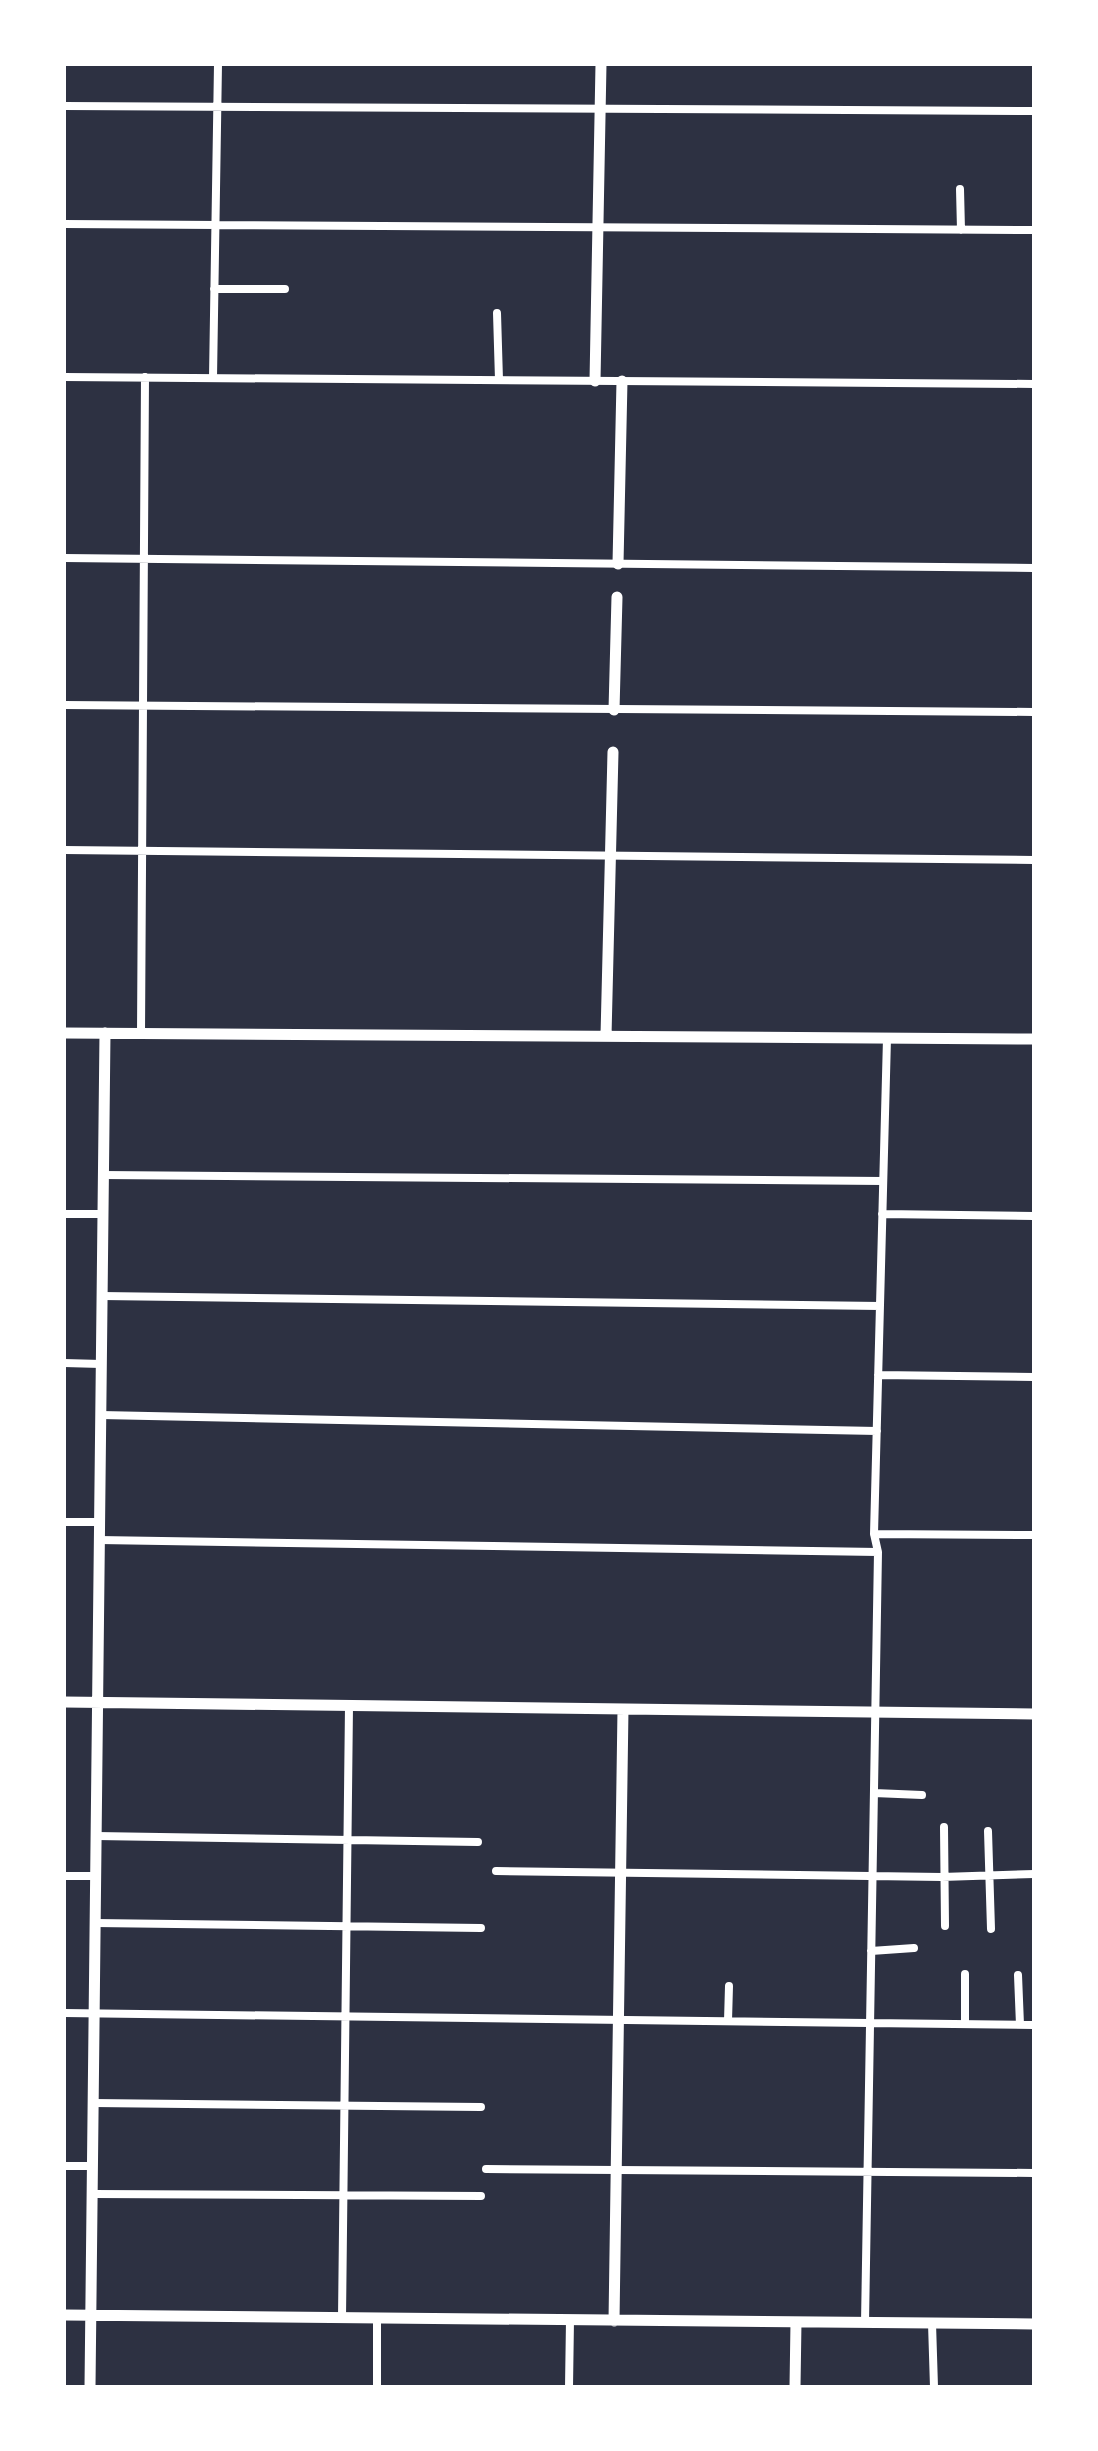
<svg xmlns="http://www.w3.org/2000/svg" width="1098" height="2451" font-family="'Alegreya Sans',sans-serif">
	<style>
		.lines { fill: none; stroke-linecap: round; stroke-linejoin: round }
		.minor { stroke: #fff; stroke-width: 8 }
		.tertiary { stroke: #fff; stroke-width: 11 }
	</style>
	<rect width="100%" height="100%" fill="#2d3142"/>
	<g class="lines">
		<path class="minor" d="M64 106 1034 111
			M960 189 961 230
			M64 224 1034 230
			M214 289H285
			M497 313 499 380
			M64 377 1034 384
			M213 378 218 64
			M64 558 1034 568
			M64 705 1034 712
			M64 850 1034 860
			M141 1033 145 377
			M103 1175 883 1181
			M64 1214H103
			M882 1214 1034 1216
			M102 1296 880 1306
			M64 1363 101 1364
			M878 1375 1034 1377
			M101 1415 877 1431
			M64 1522H100
			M874 1534 1034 1535
			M99 1540 878 1552
			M874 1793 922 1795
			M944 1827 945 1926
			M988 1831 991 1929
			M96 1836 478 1842
			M496 1871 942 1877 1034 1874
			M64 1876H96
			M95 1923 481 1928
			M871 1951 914 1948
			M1018 1975 1020 2025
			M64 2013 1034 2025
			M728 2021 729 1986
			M965 2024V1974
			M93 2103 481 2107
			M64 2166H93
			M486 2169 1034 2173
			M93 2194 481 2196
			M342 2318 349 1706
			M865 2323 878 1552 874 1534 887 1038
			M932 2323 934 2387
			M377 2387V2318
			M569 2387 570 2320"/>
		<path class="tertiary" d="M595 381 601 64
			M618 564 622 381
			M614 710 617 597
			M64 1033 1034 1039
			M606 1036 613 752
			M64 1702 1034 1714
			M64 2315 1034 2324
			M614 2321 623 1709
			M90 2387 105 1033
			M795 2387 796 2322"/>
	</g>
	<rect width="1098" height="2451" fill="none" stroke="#ffffff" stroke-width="132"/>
</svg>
